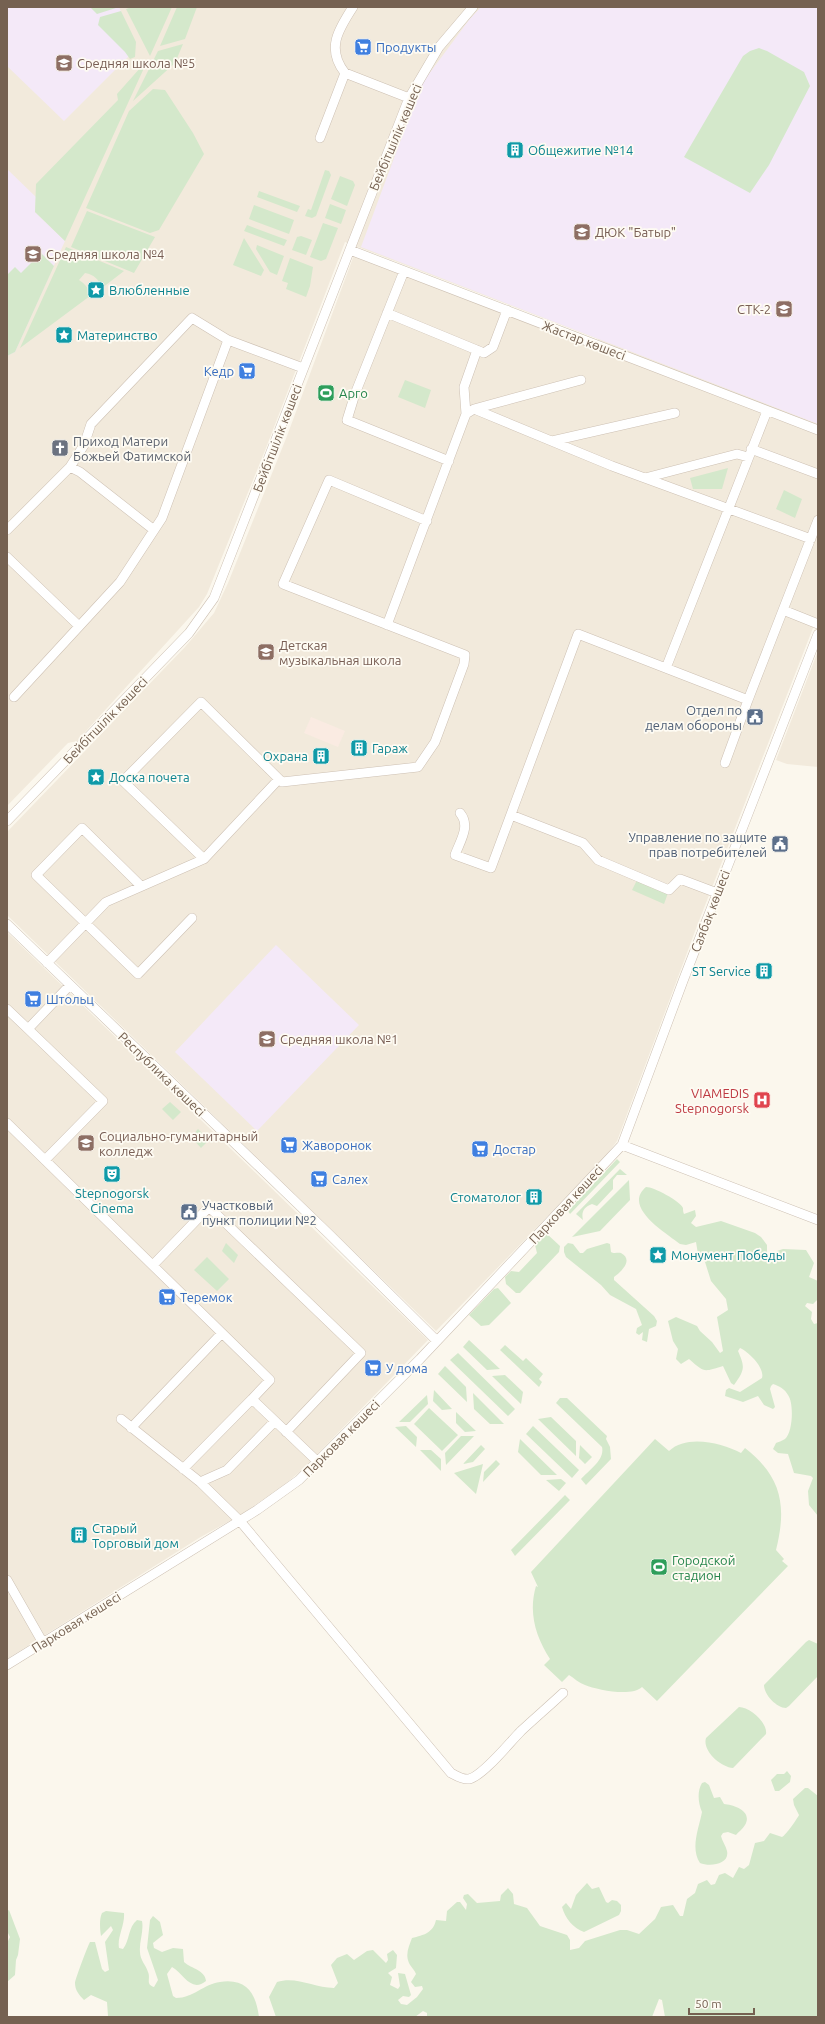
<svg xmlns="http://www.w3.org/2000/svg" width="825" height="2024" font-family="Ubuntu,sans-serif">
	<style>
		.residential { fill: #f2eadc }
		.commercial { fill: #faebe2 }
		.education { fill: #f4e9f8 }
		.green { fill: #d4e8cb }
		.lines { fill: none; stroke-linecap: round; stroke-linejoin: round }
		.minor-casing { stroke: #cdc0b3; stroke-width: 10 }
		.minor { stroke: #fff; stroke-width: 9 }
		.labels { text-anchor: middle; stroke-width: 3.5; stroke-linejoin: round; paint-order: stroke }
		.shop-label { font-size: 13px; fill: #366cbe; stroke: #fefbf3; text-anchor: start }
		.education-label { font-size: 13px; fill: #785e54; stroke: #fefbf3; text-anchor: start }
		.street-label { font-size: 13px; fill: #756151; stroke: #fefbf3 }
		.culture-label { font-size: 13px; fill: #0d838f; stroke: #fefbf3; text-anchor: start }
		.leisure-label { font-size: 13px; fill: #27864d; stroke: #fefbf3; text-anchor: start }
		.worship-label { font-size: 13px; fill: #5b616d; stroke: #fefbf3; text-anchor: start }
		.service-label { font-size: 13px; fill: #4e5e75; stroke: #fefbf3; text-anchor: end }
		.health-label { font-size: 13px; fill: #be3a42; stroke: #fefbf3; text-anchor: end }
	</style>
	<rect width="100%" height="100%" fill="#fbf7ed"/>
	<path class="residential" d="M7 7H818V615L697 926 617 1141 605 1157 579 1184 436 1331 7 915V832L185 647 214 613 228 583 287 436 354 255 595 348 598 339 345 242 266 448 207 594 199 607 77 741 68 743 7 806Z
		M818 651V767L787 764 776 760Z
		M7 932 428 1340 303 1469 284 1485 242 1514 199 1538 7 1659Z"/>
	<path class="commercial" d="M311 717 345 731 338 747 304 733Z"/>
	<path class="education" d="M7 7H119L135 42 134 51 64 121 7 66Z
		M481 7H818V424L361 247 419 91 426 78 469 20Z
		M7 169 36 197 35 212 65 241 15 352 7 356Z
		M276 945 359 1025 257 1131 175 1052Z"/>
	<path class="green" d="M90 7H119L97 14Z
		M132 7H172L150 56 126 9Z
		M177 7H197L185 39 160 46Z
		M121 11 136 42 135 57 130 59 125 52 98 25 100 17Z
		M183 44 175 63 133 101 158 51Z
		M759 48 767 51 804 72 810 86 769 165 750 193 684 157 743 56 750 51Z
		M141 67 144 68 65 241 35 212 36 184 118 100 117 94Z
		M153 89 165 90 193 133 204 154 159 230 150 233 86 208 129 111Z
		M325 170 329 171 331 175 316 216 312 218 305 216 308 209 311 210Z
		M340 176 353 181 355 185 347 206 331 199Z
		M259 191 300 206 297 212 257 197Z
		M330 204 346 210 341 224 325 218Z
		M254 205 294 220 289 234 249 219Z
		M87 211 155 237 134 273 71 247Z
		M323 223 338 228 326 259 321 261 310 257Z
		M247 225 287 240 284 246 244 231Z
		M301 236 312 240 306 255 292 250 297 237Z
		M244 238 264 270 261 276 233 265Z
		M257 245 284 256 277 275 270 272 256 249Z
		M66 247 124 271 102 288C98 279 95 275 85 273L79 280C85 284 89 288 90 296L20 348Z
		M41 253 54 266 15 352 7 356V275L15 267 21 273Z
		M290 258 313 267 310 286 306 297 286 289 288 283 282 281Z
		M405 380 431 390 425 408 398 397Z
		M728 468 722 489H693L690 478Z
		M784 490 802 499 795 518 776 509Z
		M637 880 668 893 664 904 632 890Z
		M170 1102 181 1112 173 1120 162 1109Z
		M198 1129 209 1140 201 1148 191 1137Z
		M617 1159 620 1162 570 1214 568 1211Z
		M620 1169 627 1175H617L613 1180V1189L597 1206 592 1204C584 1207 581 1212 583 1220L576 1214Z
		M629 1180 630 1200 600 1231 572 1237Z
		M646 1187C654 1187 680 1201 683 1208 683 1210 683 1212 684 1214L695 1210 696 1216 691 1223 696 1227 721 1221 755 1233 761 1237 767 1245V1258L771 1262 774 1261 777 1251 783 1249 806 1250 814 1263 809 1277 818 1281V1299L813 1304 807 1303 805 1306 812 1312 811 1319 814 1324 818 1323V1516L809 1505 808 1491 813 1478 811 1476 794 1473 788 1454 778 1453 773 1449 776 1443C778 1442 782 1441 785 1439 793 1432 794 1403 788 1395 785 1389 779 1386 773 1384L771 1386 770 1389 775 1407 773 1409 764 1405 758 1396 743 1402 725 1396 726 1390 729 1388 740 1392 762 1378C765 1368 749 1352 740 1348L738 1351C745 1367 745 1370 734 1385L731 1383 723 1366C703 1372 705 1373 689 1359L681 1364 676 1359 678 1349 673 1341 668 1321 676 1317 697 1326 700 1331 712 1342 720 1353 723 1351 717 1317 728 1310 726 1299 711 1281 705 1262 698 1254 696 1242 686 1245 680 1244C666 1233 622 1207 646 1187Z
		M546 1233 560 1246 559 1252 520 1293H516L506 1284 505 1277 511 1271 519 1272 537 1253 535 1245Z
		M226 1243 238 1255 234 1263 222 1251Z
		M568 1243 573 1244 580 1253H583L587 1249 607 1243 610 1244 611 1252C614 1254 618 1252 621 1253 634 1260 621 1272 614 1277V1280L654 1316 657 1321 656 1326 649 1329 647 1342 642 1340 643 1332 639 1335 636 1333 637 1328 642 1325 636 1309 610 1295 601 1285 566 1257 564 1252V1247Z
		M207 1257 229 1279 217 1291 194 1270Z
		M498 1288 511 1303 489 1325 481 1326 469 1315 494 1289Z
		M469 1340 500 1369 487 1370 463 1347Z
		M505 1345 523 1361 526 1358 543 1374 539 1379 542 1382 539 1387 500 1350Z
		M458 1353 515 1409 508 1416 450 1360Z
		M445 1366 466 1387 467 1402 438 1374Z
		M505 1375 523 1392 521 1404 492 1376Z
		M434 1390 452 1409 442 1410 433 1401Z
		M473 1393 504 1424H490L474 1409Z
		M427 1395 428 1404 410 1422H399Z
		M560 1398H567L607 1436 606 1439 610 1447 611 1459 586 1485 581 1479C589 1470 605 1460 602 1447L556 1403Z
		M429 1408 458 1435 442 1451 414 1424Z
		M456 1413V1412L476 1431 465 1432 456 1423Z
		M551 1417 576 1441V1456L538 1419Z
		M406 1426 417 1437 416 1447 395 1427Z
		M533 1426 579 1470 572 1478 526 1434Z
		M461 1436H474L446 1465 445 1453Z
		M520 1439 557 1475H541L518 1452Z
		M655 1439 669 1451C687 1434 722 1443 741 1453L745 1448C782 1477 787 1506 776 1550L784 1559 782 1561 788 1566 657 1701 642 1687C632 1697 597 1690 585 1685 579 1683 574 1678 569 1675L562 1682 544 1665 550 1659C536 1637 528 1613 536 1586L538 1587 531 1572Z
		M481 1445 485 1449 473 1462 463 1464Z
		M580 1445 592 1457 585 1464 579 1458Z
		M420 1450H431L441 1459V1471Z
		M496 1460 500 1464 483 1482 484 1472Z
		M483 1464 476 1494 454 1473Z
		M561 1479 566 1483 559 1491 546 1480Z
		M565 1495 570 1500 515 1556 511 1550Z
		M809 1640 818 1644V1676L789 1706 786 1708C777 1708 764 1695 764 1685L806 1642Z
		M739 1707C750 1707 768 1723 766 1734L736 1765 733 1768C721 1767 702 1751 706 1738Z
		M787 1771 791 1776 790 1782 779 1791H775L771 1780 777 1774H784Z
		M705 1782 709 1785 714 1798 720 1797 724 1804C734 1805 753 1811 745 1825 743 1829 738 1832 736 1835L728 1832 723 1833 721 1836C722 1841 726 1846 727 1851 730 1865 709 1867 700 1863 690 1848 699 1828 702 1812 698 1803 697 1791 702 1783Z
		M805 1788H808L818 1796V2017H665L662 2000 659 1999 652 2017H427V2013L423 2011 415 2017H276L269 1997 277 1982C297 1976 314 1988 334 1988L338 1983 331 1965 337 1958 347 1954 354 1960 367 1951 373 1950 386 1963 388 1960 387 1954 393 1950 397 1955 396 1968 388 1973 392 1977 390 1985 398 1989 400 1986 398 1973 405 1974 411 1995 409 1997 403 1996 398 2000 401 2004 407 2005 417 1997 423 1989 422 1986 415 1987 411 1982 416 1974C414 1969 411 1967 409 1963 405 1954 409 1946 412 1938 424 1935 433 1933 436 1920L446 1921 447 1911 457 1902H460L466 1910 467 1904 463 1898 464 1895 468 1894 477 1903 500 1901 501 1895 508 1888 513 1894 514 1904 527 1908 540 1926 567 1935 570 1940V1950L579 1948 585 1941 620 1930H627L639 1934 655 1919 661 1907 673 1905 680 1916H683L687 1899 695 1893 698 1884 707 1880 711 1885 715 1884 719 1875 725 1873 733 1878 739 1867 744 1869 749 1865 755 1843 764 1841 770 1833 782 1837C786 1835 797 1819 799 1815L794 1805 793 1799Z
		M587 1883 592 1889 599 1887 606 1902 608 1903 612 1900 617 1901 621 1905V1911L619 1915 584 1932C573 1928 565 1918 562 1907L566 1903 571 1909 576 1895Z
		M9 1910 20 1939 18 1955 16 1960 15 1975 7 1982V1943L10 1937 7 1931V1911Z
		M106 1911 124 1913C125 1925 117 1937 119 1948L123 1949C130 1940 128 1927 137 1920L142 1921C144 1931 139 1942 140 1952 140 1960 146 1965 148 1972 151 1979 145 1984 154 1987L158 1980 147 1948 150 1920 153 1916 160 1922 163 1935 153 1943 154 1948 162 1952 173 1948 183 1949 184 1962C192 1969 205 1970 206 1981 191 1993 184 1974 172 1967L167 1974 173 1996 176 1998C193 1998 204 1984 220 1982 246 1978 256 1993 259 2017H110L108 2016 107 2002 91 1995 84 2000C79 1995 75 1990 75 1983 75 1980 88 1945 90 1942H95L102 1969 105 1972 109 1970 105 1942 113 1930 111 1926 101 1936C100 1930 99 1919 102 1913Z"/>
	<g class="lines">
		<defs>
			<path id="minor" d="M345 73 409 98
				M320 138 345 73C326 49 338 30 353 7
				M350 250 818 430
				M404 271 355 394 347 420 449 461
				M387 313 484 353 493 347 507 310
				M474 409 581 380
				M466 414 474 409 612 466 811 539
				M552 441 675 413
				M751 449 818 474
				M70 467 80 472 154 530
				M645 478 737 454 748 457
				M7 530 70 467 84 445 91 424 192 318 228 340
				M7 557 79 626
				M783 610 818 624
				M387 625 466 414 464 387 477 350
				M666 668 767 411
				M14 697 120 582 162 518 228 340 303 368
				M725 763 748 700
				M460 813C471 826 460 841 455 855L491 868 578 634 748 700 818 520
				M511 815 583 843 598 860 669 890 680 879 717 893
				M7 821 189 633 214 598 409 98 439 47 473 7
				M204 859 123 781 201 702 282 782 418 767 435 742 464 664 465 655 283 584 329 480 427 521
				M141 886 82 828 36 875 138 974 192 918
				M7 924 329 1234 437 1341
				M47 963 106 902 204 859 279 779
				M7 1009 28 1029
				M7 1123 270 1380 252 1399 318 1462
				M622 1145 818 1220
				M45 1160 103 1101 28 1029 70 985
				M153 1265 209 1207 361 1353 286 1432
				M121 1419 200 1482 240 1521 451 1773C457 1776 462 1780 469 1779 483 1776 510 1742 521 1731 535 1718 549 1706 563 1693
				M131 1428 222 1333
				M183 1469 252 1399
				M200 1482 227 1470 275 1421
				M7 1580 43 1643
				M7 1665 257 1510 299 1480 420 1359 622 1145 683 981 818 634"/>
		</defs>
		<use href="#minor" class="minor-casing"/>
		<use href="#minor" class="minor"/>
	</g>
	<defs>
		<symbol id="supermarket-square" viewBox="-11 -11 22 22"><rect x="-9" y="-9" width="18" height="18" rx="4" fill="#3f7fe0" stroke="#fefbf3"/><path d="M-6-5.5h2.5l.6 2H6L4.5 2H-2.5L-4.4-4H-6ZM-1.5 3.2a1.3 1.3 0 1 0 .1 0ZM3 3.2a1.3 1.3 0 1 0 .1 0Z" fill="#fff"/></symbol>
		<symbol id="school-square" viewBox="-11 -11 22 22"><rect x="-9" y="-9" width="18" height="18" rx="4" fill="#8d6e63" stroke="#fefbf3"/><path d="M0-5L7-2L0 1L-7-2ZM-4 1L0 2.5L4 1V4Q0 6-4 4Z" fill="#fff"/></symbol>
		<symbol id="building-square" viewBox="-11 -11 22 22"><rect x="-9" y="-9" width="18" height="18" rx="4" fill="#0f9aa8" stroke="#fefbf3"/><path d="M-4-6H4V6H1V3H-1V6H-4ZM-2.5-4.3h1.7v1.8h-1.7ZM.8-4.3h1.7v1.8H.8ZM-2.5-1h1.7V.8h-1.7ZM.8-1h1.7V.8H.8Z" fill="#fff"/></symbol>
		<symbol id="sight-square" viewBox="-11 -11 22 22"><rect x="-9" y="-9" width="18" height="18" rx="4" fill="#0f9aa8" stroke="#fefbf3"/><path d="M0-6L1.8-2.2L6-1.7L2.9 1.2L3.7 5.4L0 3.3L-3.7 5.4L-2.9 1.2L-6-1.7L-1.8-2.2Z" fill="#fff"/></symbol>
		<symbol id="university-square" viewBox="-11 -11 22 22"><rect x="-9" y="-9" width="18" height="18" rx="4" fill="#8d6e63" stroke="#fefbf3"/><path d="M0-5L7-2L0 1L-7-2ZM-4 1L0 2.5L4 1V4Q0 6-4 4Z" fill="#fff"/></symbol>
		<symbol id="stadium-square" viewBox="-11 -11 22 22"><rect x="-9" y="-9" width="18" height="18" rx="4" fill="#2e9e5b" stroke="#fefbf3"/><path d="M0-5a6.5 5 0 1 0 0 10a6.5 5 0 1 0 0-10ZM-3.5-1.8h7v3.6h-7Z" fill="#fff"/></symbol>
		<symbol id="church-square" viewBox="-11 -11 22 22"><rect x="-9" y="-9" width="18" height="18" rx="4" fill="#6b7280" stroke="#fefbf3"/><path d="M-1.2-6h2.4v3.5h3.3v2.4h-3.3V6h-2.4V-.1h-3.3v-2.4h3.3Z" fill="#fff"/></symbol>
		<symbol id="civic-square" viewBox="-11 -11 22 22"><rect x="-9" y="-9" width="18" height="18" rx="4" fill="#5c6f8a" stroke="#fefbf3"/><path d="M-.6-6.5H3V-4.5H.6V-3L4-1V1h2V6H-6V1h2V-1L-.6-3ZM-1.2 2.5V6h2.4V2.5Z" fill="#fff"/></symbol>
		<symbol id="hospital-square" viewBox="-11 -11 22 22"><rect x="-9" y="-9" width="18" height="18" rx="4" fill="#e0444e" stroke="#fefbf3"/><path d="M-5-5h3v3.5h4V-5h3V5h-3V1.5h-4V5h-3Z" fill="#fff"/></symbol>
		<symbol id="theatre-square" viewBox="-11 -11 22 22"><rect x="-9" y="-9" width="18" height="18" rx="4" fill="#0f9aa8" stroke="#fefbf3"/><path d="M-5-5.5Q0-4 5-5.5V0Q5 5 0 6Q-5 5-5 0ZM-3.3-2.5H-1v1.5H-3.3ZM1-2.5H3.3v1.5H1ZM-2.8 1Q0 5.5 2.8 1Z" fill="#fff"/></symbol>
	</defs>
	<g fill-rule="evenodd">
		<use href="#supermarket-square" x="353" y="37" width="20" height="20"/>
		<use href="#school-square" x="54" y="53" width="20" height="20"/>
		<use href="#building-square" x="505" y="140" width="20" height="20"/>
		<use href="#school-square" x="572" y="222" width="20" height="20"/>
		<use href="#school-square" x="23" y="244" width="20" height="20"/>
		<use href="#sight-square" x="86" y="280" width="20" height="20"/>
		<use href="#university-square" x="774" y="299" width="20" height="20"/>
		<use href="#sight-square" x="54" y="325" width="20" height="20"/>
		<use href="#supermarket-square" x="237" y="361" width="20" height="20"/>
		<use href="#stadium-square" x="316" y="383" width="20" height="20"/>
		<use href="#church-square" x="50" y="438" width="20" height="20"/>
		<use href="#school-square" x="256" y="642" width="20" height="20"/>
		<use href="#civic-square" x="745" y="707" width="20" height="20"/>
		<use href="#building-square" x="349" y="738" width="20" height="20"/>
		<use href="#building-square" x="311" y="746" width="20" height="20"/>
		<use href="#sight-square" x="86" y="767" width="20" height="20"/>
		<use href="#civic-square" x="770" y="834" width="20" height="20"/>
		<use href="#building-square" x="754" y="961" width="20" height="20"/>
		<use href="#supermarket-square" x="23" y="989" width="20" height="20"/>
		<use href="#school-square" x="257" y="1029" width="20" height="20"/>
		<use href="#hospital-square" x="752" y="1090" width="20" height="20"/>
		<use href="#university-square" x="76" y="1133" width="20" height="20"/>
		<use href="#supermarket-square" x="279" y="1135" width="20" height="20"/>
		<use href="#supermarket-square" x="470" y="1139" width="20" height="20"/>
		<use href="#theatre-square" x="102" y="1164" width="20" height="20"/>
		<use href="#supermarket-square" x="309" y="1169" width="20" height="20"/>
		<use href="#building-square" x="524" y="1187" width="20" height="20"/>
		<use href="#civic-square" x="179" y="1202" width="20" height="20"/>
		<use href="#sight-square" x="648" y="1245" width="20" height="20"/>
		<use href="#supermarket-square" x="157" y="1287" width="20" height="20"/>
		<use href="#supermarket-square" x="363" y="1358" width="20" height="20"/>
		<use href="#building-square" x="69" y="1525" width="20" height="20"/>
		<use href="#stadium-square" x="649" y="1557" width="20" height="20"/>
	</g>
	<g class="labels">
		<g class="shop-label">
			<text x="376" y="52">Продукты</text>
			<text x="234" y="376" text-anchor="end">Кедр</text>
			<text x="46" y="1004">Штольц</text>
			<text x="302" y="1150">Жаворонок</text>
			<text x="493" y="1154">Достар</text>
			<text x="332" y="1184">Салех</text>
			<text x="180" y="1302">Теремок</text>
			<text x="386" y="1373">У дома</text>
		</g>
		<g class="education-label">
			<text x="77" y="68">Средняя школа №5</text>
			<text x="595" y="237">ДЮК "Батыр"</text>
			<text x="46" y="259">Средняя школа №4</text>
			<text x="771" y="314" text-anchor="end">СТК-2</text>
			<text x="279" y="650">Детская<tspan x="279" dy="15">музыкальная школа</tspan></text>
			<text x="280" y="1044">Средняя школа №1</text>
			<text x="99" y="1141">Социально-гуманитарный<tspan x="99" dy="15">колледж</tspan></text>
		</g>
		<g class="street-label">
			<text transform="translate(395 137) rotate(-67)" y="5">Бейбітшілік көшесі</text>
			<text transform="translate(584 340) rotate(21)" y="5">Жастар көшесі</text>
			<text transform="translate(277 438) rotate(-69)" y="5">Бейбітшілік көшесі</text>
			<text transform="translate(105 720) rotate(-46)" y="5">Бейбітшілік көшесі</text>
			<text transform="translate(710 911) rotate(-69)" y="5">Саябақ көшесі</text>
			<text transform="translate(162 1074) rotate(44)" y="5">Республика көшесі</text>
			<text transform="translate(566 1204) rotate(-47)" y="5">Парковая көшесі</text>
			<text transform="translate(341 1438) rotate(-45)" y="5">Парковая көшесі</text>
			<text transform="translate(76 1622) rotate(-32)" y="5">Парковая көшесі</text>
		</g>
		<g class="culture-label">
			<text x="528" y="155">Общежитие №14</text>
			<text x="109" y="295">Влюбленные</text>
			<text x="77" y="340">Материнство</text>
			<text x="372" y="753">Гараж</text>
			<text x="308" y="761" text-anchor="end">Охрана</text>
			<text x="109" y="782">Доска почета</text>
			<text x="751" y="976" text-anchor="end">ST Service</text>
			<text x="112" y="1198" text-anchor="middle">Stepnogorsk<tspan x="112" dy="15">Cinema</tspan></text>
			<text x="521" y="1202" text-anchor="end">Стоматолог</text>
			<text x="671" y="1260">Монумент Победы</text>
			<text x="92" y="1533">Старый<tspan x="92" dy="15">Торговый дом</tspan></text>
		</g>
		<g class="leisure-label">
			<text x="339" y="398">Арго</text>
			<text x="672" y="1565">Городской<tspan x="672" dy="15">стадион</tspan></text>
		</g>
		<g class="worship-label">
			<text x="73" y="446">Приход Матери<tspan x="73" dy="15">Божьей Фатимской</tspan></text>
		</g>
		<g class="service-label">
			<text x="742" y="715">Отдел по<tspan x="742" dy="15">делам обороны</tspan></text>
			<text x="767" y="842">Управление по защите<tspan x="767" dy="15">прав потребителей</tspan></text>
			<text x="202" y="1210" text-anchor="start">Участковый<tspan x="202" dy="15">пункт полиции №2</tspan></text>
		</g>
		<g class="health-label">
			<text x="749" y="1098">VIAMEDIS<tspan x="749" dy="15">Stepnogorsk</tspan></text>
		</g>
	</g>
	<rect width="825" height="2024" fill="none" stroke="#756151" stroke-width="16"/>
	<path d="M689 2008v6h65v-6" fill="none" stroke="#756151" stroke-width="2"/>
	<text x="695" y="2008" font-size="12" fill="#756151" stroke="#fefbf3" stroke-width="3" paint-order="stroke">50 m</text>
</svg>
